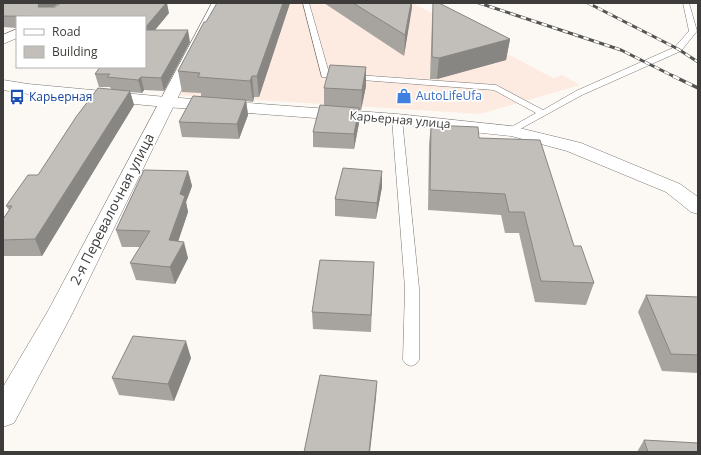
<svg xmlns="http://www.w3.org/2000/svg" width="701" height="455" font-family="'Open Sans',sans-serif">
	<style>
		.commercial { fill: #fdebe1 }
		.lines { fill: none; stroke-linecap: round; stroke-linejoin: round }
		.lane-casing { stroke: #7a7773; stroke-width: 1 }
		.street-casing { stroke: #7a7773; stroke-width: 1 }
		.secondary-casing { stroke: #7a7773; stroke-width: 1 }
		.lane { fill: #fff; fill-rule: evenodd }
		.street { fill: #fff; fill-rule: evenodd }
		.secondary { fill: #fff; fill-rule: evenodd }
		.rail-far1-casing { stroke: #555452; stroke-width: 3 }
		.rail-casing { stroke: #555452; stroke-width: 3.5 }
		.rail-far1 { stroke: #fff; stroke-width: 2; stroke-dasharray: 5.5; stroke-linecap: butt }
		.rail { stroke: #fff; stroke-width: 2.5; stroke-dasharray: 7; stroke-linecap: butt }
		.wall { fill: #a7a4a0 }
		.shaded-wall { fill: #888682 }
		.building { fill: #c2bfba; stroke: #888682 }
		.labels { text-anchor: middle; stroke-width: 3.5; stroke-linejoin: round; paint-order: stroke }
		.far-shop-label { font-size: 12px; fill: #366cbe; stroke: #fff; text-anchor: start }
		.far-transit-label { font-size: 12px; fill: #164399; stroke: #fff; text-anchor: start }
		.far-street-label { font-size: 12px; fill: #3d3c3a; stroke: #fff }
		.street-label { font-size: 14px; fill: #3d3c3a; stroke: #fff }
	</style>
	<rect width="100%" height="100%" fill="#fcf9f4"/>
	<path class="commercial" d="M225 3H413L553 78 562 75 580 85 480 114 177 95Z"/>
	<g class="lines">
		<defs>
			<path id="lane" d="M303 3H309L329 73 496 85 543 110 576 91 675 47 689 31 683 3H689L697 31 681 51 582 95 511 134 508 133 506 131 508 129 536 113 494 90 322 77Z
				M397 116 402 119 419 288V360L416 364 411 366 406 364 403 360 405 288 392 119Z"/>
			<path id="street" d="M212 3H224L71 316 14 423 3 427V387L48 311Z
				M17 29V38L3 44V35Z"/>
			<path id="secondary" d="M3 80 28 84 166 97 397 114 511 126 581 143 680 184 698 197V214L691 212 666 192 567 151 511 136 397 124 166 107 28 94 3 90Z"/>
		</defs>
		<use href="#lane" class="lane-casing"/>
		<use href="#street" class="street-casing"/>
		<use href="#secondary" class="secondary-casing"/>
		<use href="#lane" class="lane"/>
		<use href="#street" class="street"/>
		<use href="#secondary" class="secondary"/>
		<defs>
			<path id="rail-far1" d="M479 3 621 50 675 77
				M588 3 678 49 698 62"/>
			<path id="rail" d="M673 76 698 88"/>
		</defs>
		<use href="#rail-far1" class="rail-far1-casing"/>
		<use href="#rail" class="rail-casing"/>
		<use href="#rail-far1" class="rail-far1"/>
		<use href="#rail" class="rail"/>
	</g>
	<path class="wall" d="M3 3H60L53 7 169 13 155 30 190 42 164 91 144 90 142 93 130 92 134 105 42 256H3V219L9 210 6 206 38 175 111 89 110 87H99L95 74 145 17H17V28L3 27Z
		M290 3 259 97H254L253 102 246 101 248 115 239 139 182 137 179 122 201 97V93L182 92 178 71Z
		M324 3H412L404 56Z
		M433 3 510 39 506 60 437 79H430L432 19Z
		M366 67V86L361 110H359V123L354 149 313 147V132L324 105V88Z
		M431 125 479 138 574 246 594 283 586 305 535 302 519 233H505L501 215 428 210 429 144Z
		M188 171 192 186 186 202 188 212 178 241 188 258 175 284 136 280 130 263 140 247H122L116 230Z
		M382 187 376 219 335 216V199Z
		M374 262 371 332 313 329 312 312Z
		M646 295 698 297V373L662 371 638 312Z
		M191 358 174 401 119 395 112 378Z
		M644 440 698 452H637Z"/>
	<path class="shaded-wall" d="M39 3H60L43 13 38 7Z
		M166 3H167L169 13 145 42V28Z
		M283 3H290L259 97 257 76Z
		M411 3H412V8L404 56 405 35Z
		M188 30 190 42 164 91 161 78Z
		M510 39 506 60 437 79 439 58Z
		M366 67V86L361 110 362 90Z
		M252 76 254 97 253 102 250 81Z
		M141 77 144 90 142 93 138 80Z
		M130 91 134 105 42 256 35 239Z
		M246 100 248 115 239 139 237 124Z
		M359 108V123L354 149V134Z
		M188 171 192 186 186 202 188 212 173 257 169 240 180 194Z
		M382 171V187L376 219 377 203Z
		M184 242 188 258 175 284 170 267Z
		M186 341 191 358 174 401 168 384Z
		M377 381 376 398 370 452H369Z"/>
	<path class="building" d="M3 3H39L38 7H55L61 3H166L145 28V17H68L3 16Z
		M217 3H283L257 76H252L250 81 198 77 200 73 178 71 204 22H206Z
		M353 3H411L405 35Z
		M433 3H439L510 39 439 58 432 57Z
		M145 30H188L161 78 141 77 138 80 107 77 110 74H95L100 67H145Z
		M330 65 366 67 362 90 324 88Z
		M98 88 130 91 35 239 3 240V219L12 206H6L28 175H38L76 117Z
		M193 96 246 100 237 124 179 122Z
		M320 105 359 108 354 134 313 132Z
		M431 125 478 127 479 138 540 140 574 246H581L594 283 541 281 524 212H509L505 194 430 190Z
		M343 168 382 171 377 203 335 199Z
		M144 170 188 171 180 194 185 196 169 240 184 242 170 267 130 263 150 231 116 230Z
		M320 260 374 262 371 315 312 312Z
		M646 295 698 297V355L671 354Z
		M133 336 186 341 168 384 112 378Z
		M320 375 377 381 369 452H304Z
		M644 440 698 443V452H648Z"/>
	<defs>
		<symbol id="shop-bare" viewBox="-9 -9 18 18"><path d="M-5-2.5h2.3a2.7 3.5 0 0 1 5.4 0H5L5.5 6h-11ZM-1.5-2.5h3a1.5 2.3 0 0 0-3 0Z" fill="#3f7fe0" stroke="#fff" stroke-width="2.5" paint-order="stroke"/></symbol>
		<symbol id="bus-bare" viewBox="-9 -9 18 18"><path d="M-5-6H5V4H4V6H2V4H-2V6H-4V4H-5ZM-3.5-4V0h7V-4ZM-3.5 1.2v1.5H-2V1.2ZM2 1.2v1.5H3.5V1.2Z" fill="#1a4fb4" stroke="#fff" stroke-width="2.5" paint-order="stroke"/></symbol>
	</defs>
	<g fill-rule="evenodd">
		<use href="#shop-bare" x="393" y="85" width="22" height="22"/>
		<use href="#bus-bare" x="6" y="86" width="22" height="22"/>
	</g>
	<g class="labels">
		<g class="far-shop-label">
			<text x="416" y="100">AutoLifeUfa</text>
		</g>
		<g class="far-transit-label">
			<text x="29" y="101">Карьерная</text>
		</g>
		<g class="far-street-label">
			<text transform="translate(400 120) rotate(5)" y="4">Карьерная улица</text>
		</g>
		<g class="street-label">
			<text transform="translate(112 209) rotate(-63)" y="5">2-я Перевалочная улица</text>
		</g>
	</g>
	<rect width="701" height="455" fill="none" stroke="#3d3c3a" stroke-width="8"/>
	<rect x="16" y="16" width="130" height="52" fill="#ffffff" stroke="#b1b1b0"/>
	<rect x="24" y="29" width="20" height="6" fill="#ffffff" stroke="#b1b1b0"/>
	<text x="52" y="36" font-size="12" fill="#3d3c3a">Road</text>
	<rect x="24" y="46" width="20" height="12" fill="#c2bfba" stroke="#b1b1b0"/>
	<text x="52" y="56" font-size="12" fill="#3d3c3a">Building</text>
</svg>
